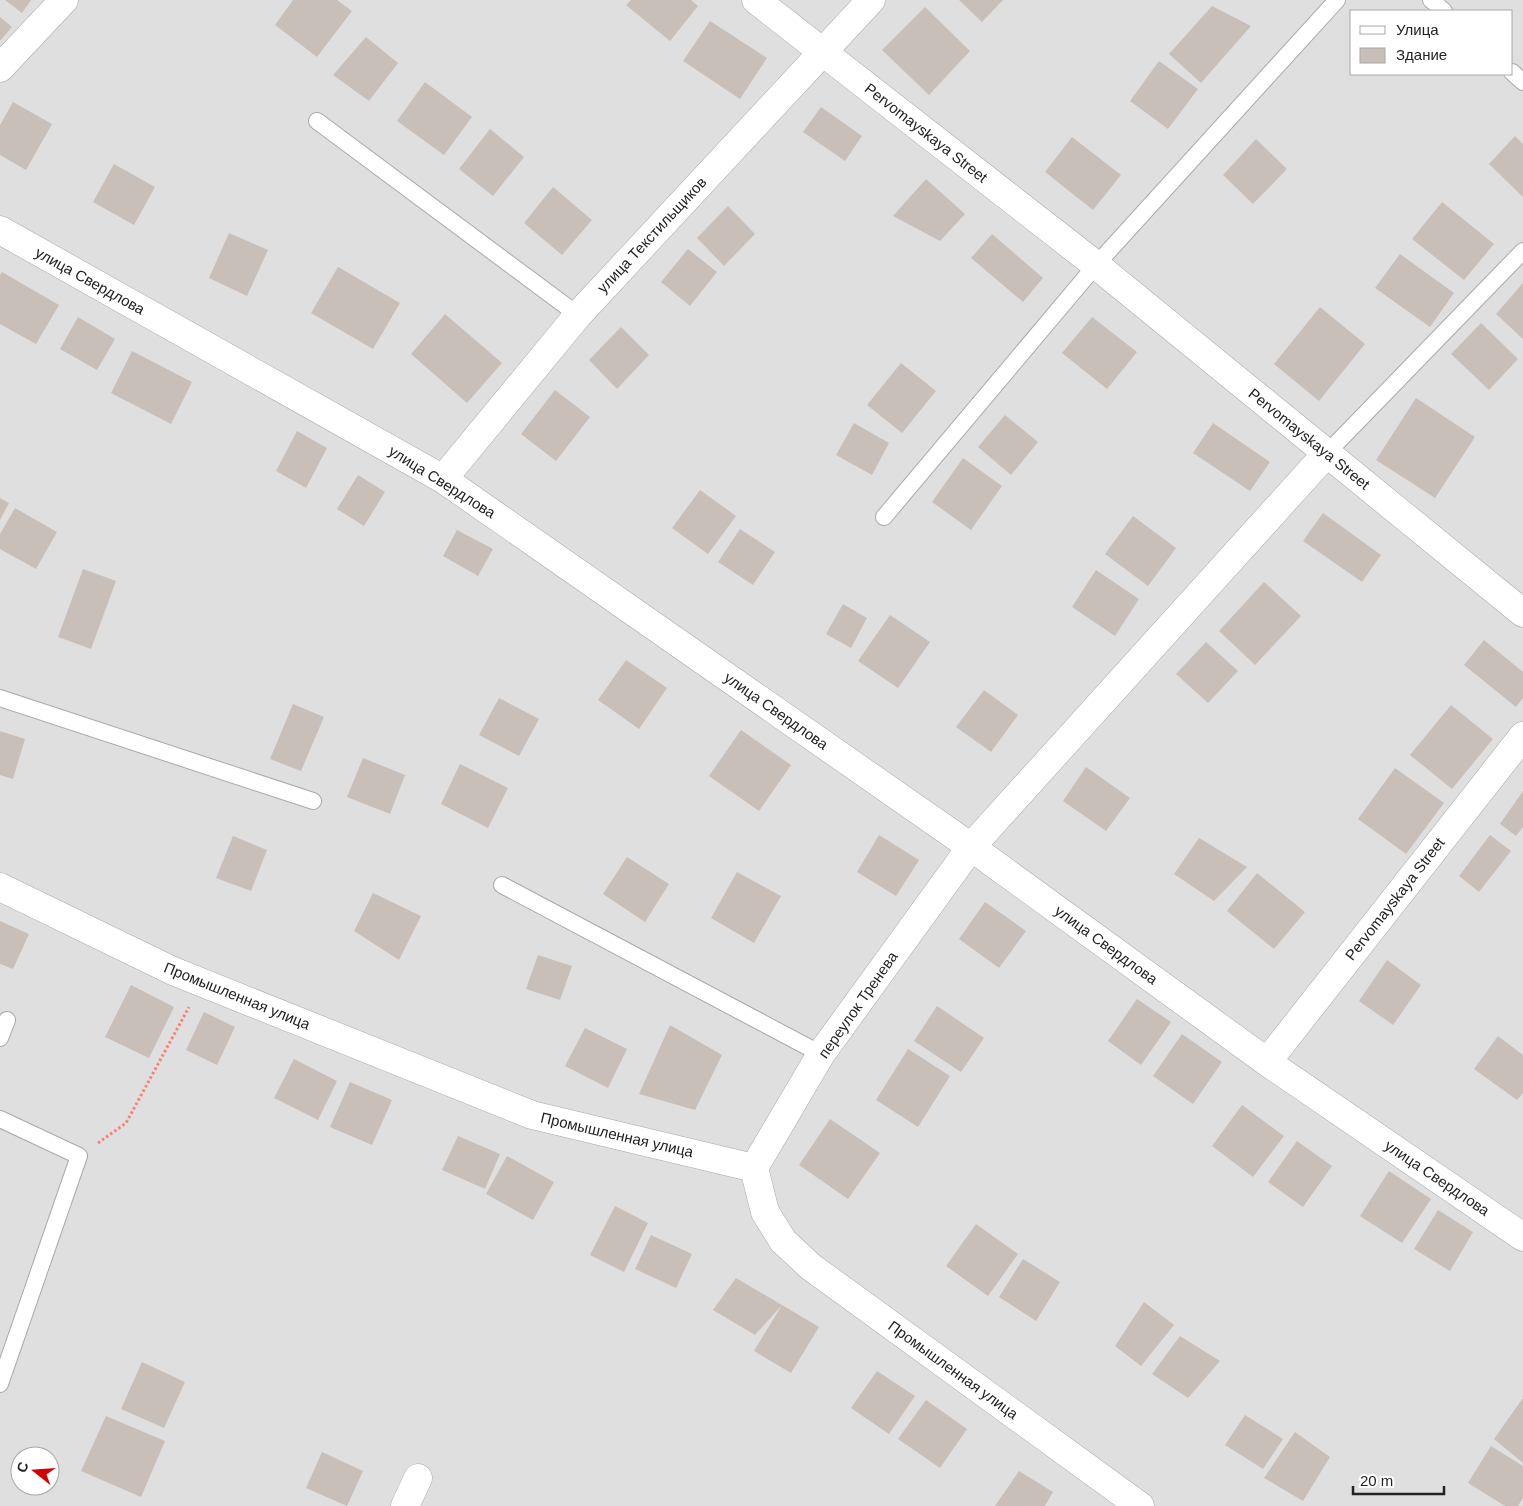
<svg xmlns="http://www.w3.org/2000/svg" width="1523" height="1506" font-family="Helvetica,sans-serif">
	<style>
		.residential { fill: #e0dfdf; fill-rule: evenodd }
		.building { fill: #c7bfb8 }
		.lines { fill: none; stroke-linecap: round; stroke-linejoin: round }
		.lane-casing { stroke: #a9a9a9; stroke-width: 18 }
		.street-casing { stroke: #a9a9a9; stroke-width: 29 }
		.path { stroke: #fa8072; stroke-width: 3; stroke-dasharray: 2.5 2.5; stroke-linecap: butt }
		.lane { stroke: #fff; stroke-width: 16 }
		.street { stroke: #fff; stroke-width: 28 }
		.labels { text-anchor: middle; stroke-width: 4; stroke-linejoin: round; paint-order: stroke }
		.street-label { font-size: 15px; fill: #222; stroke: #fff }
	</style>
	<rect width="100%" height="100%" fill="#f2efe9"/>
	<path class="residential" d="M0 0H1523V1506H0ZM1352 11H1512V74H1352ZM20 1456H50V1486H20Z"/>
	<path class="building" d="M5 0H31L22 13Z
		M293 0H337L352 11 317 57 275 25Z
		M631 0H691L698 6 670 41 626 5Z
		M959 0H1003L982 22Z
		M1212 6 1251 26 1201 83 1169 54Z
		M925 7 970 51 929 95 882 50Z
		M0 17 12 27 0 41Z
		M710 21 767 58 740 99 683 61Z
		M366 37 398 63 369 101 333 75Z
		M1159 61 1198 89 1168 129 1130 101Z
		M425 82 472 117 444 155 397 121Z
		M13 102 52 124 26 170 0 155V125Z
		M821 107 862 136 845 161 803 132Z
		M490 129 524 157 493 196 459 169Z
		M1515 136 1523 144V197L1489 164Z
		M1072 137 1121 175 1093 210 1045 172Z
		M1256 139 1287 169 1253 204 1223 175Z
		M114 164 155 187 134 225 93 202Z
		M926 179 965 214 940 241 893 216Z
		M553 187 592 220 562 255 524 223Z
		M1442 202 1494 244 1464 280 1412 239Z
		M728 206 755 234 724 266 697 238Z
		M229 233 268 250 247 296 209 278Z
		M992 234 1043 278 1023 302 971 258Z
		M688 249 717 272 690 306 661 282Z
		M1400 254 1454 293 1430 327 1375 288Z
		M338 267 400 303 373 349 311 313Z
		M2 272 59 305 36 344 0 324V275Z
		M1523 283V339L1496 314Z
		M1320 307 1365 344 1319 401 1274 364Z
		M445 314 502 363 467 403 411 354Z
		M78 317 115 339 97 370 60 349Z
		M1092 317 1137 352 1107 389 1062 353Z
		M1481 323 1518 359 1489 390 1451 354Z
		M621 327 649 355 617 389 589 360Z
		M132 351 192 382 171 424 111 393Z
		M901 363 936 391 902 433 867 405Z
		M555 390 590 417 556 461 521 434Z
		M1416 398 1475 437 1435 498 1376 460Z
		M1005 415 1038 442 1011 475 978 447Z
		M854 423 889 443 872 475 836 455Z
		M1213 423 1270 462 1250 491 1193 453Z
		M297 431 327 448 306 488 276 471Z
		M963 458 1002 486 971 530 932 502Z
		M358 475 385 492 364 526 337 509Z
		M700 490 736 516 708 554 672 528Z
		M0 498 9 503 0 520Z
		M15 508 57 532 36 569 0 549V534Z
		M1323 513 1381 555 1362 582 1303 541Z
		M1133 516 1176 548 1148 586 1105 554Z
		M740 529 775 552 753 585 718 562Z
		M457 530 493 549 478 576 443 556Z
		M83 569 116 581 91 649 58 637Z
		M1096 570 1139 599 1115 636 1072 607Z
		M1264 582 1301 616 1255 665 1219 631Z
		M843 604 867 618 851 648 826 634Z
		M890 615 930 642 898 688 858 661Z
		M1484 640 1523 672V698L1516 707 1464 665Z
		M1206 642 1238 671 1208 703 1176 674Z
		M626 660 667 688 639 729 598 700Z
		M984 690 1018 715 991 752 956 727Z
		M499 698 539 719 519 756 479 735Z
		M293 704 324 717 301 771 270 759Z
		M1451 705 1493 739 1452 789 1410 755Z
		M741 730 791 765 759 811 709 776Z
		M0 731 25 739 13 779 0 775Z
		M363 758 405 775 390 814 347 797Z
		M460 764 508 788 488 828 441 804Z
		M1086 767 1130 798 1106 831 1063 801Z
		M1395 768 1444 803 1406 854 1358 819Z
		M1523 791V827L1516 836 1500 824Z
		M879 835 919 860 896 896 857 872Z
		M1490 835 1511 851 1479 892 1459 876Z
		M233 836 267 850 251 891 216 878Z
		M1199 838 1247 867 1214 901 1174 874Z
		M627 857 669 884 645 922 603 894Z
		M737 872 781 896 754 943 711 918Z
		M1257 873 1305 912 1274 949 1227 911Z
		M373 893 421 916 399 960 354 931Z
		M985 902 1026 931 999 968 959 939Z
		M0 921 29 934 13 969 0 964Z
		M538 955 572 966 560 1000 526 989Z
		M1387 960 1421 985 1393 1025 1359 1001Z
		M131 985 174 1007 149 1058 105 1037Z
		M1137 999 1171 1022 1141 1065 1108 1041Z
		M937 1006 984 1038 961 1072 914 1041Z
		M204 1012 235 1027 217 1065 186 1050Z
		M670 1025 722 1055 695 1110 639 1094Z
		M585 1028 627 1049 608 1088 565 1066Z
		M1182 1034 1222 1062 1193 1104 1153 1076Z
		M1498 1036 1523 1055V1093L1517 1100 1474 1069Z
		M908 1049 950 1076 918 1127 876 1100Z
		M294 1059 337 1081 318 1120 274 1098Z
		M350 1082 392 1100 372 1145 330 1127Z
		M1242 1105 1284 1136 1253 1177 1212 1146Z
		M830 1119 880 1153 848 1199 799 1165Z
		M458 1136 500 1154 485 1189 442 1170Z
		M1297 1141 1332 1166 1303 1207 1268 1182Z
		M507 1156 554 1182 533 1220 486 1194Z
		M1389 1171 1431 1199 1402 1243 1360 1216Z
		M615 1206 648 1223 624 1272 590 1255Z
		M1438 1210 1473 1232 1450 1271 1414 1249Z
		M976 1224 1018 1254 988 1296 946 1266Z
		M651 1235 692 1254 676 1288 635 1269Z
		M1023 1259 1060 1282 1036 1321 999 1297Z
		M736 1278 782 1305 755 1335 713 1310Z
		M1144 1302 1174 1325 1141 1366 1115 1346Z
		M782 1305 819 1327 791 1373 754 1351Z
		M1180 1336 1220 1361 1188 1398 1152 1374Z
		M142 1362 185 1382 164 1428 121 1409Z
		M877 1371 915 1396 889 1434 851 1408Z
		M1523 1398V1463L1494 1439Z
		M926 1400 967 1429 940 1468 898 1439Z
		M1245 1415 1283 1439 1263 1469 1225 1445Z
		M106 1416 165 1441 141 1497 81 1471Z
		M1295 1432 1330 1457 1303 1501 1264 1478Z
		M1491 1446 1523 1466V1498L1518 1506H1505L1468 1483Z
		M322 1452 363 1471 347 1506 306 1488Z
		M1019 1471 1053 1492 1045 1506H995Z"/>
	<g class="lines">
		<defs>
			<path id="lane" d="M1431 0 1444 11
				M1512 72 1523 82
				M317 121 578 315
				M1327 453 1523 251
				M884 517 1096 265 1337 0
				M0 698 313 801
				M502 885 821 1054
				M0 1038 7 1020
				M0 1119 79 1156 0 1384"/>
			<path id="street" d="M756 0 1096 265 1523 613
				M0 68 64 0
				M0 230 443 479 971 847 1267 1062 1523 1237
				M443 479 578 315 871 0
				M0 887 173 971 532 1115 754 1168 765 1212 783 1241 811 1267 1140 1506
				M1267 1062 1523 736
				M754 1168 821 1054 971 847 1327 453
				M405 1506 418 1478"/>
		</defs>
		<use href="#lane" class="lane-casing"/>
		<use href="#street" class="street-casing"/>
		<path class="path" d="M98 1143 126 1123 189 1007"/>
		<use href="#lane" class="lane"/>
		<use href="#street" class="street"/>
	</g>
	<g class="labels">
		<g class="street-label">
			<text transform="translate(926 133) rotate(38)" y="5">Pervomayskaya Street</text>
			<text transform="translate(652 235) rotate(-47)" y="5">улица Текстильщиков</text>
			<text transform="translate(90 281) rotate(29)" y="5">улица Свердлова</text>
			<text transform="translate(1309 439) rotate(39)" y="5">Pervomayskaya Street</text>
			<text transform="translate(442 482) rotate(32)" y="5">улица Свердлова</text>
			<text transform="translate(776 711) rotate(35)" y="5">улица Свердлова</text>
			<text transform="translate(1395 899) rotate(-52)" y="5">Pervomayskaya Street</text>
			<text transform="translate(1106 945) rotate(36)" y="5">улица Свердлова</text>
			<text transform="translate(237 996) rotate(22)" y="5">Промышленная улица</text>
			<text transform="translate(858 1005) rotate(-55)" y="5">переулок Тренева</text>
			<text transform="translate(617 1135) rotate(13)" y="5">Промышленная улица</text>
			<text transform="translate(1437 1178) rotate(34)" y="5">улица Свердлова</text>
			<text transform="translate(953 1370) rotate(36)" y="5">Промышленная улица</text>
		</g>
	</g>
	<rect x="1350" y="10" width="162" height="65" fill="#ffffff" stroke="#a7a7a7"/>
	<rect x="1360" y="26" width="25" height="8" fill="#ffffff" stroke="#a7a7a7"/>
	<text x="1396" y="35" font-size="15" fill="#222222">Улица</text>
	<rect x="1360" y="48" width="25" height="15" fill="#c7bfb8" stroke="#a7a7a7"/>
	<text x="1396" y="60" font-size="15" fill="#222222">Здание</text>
	<g transform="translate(35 1471) rotate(287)"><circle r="24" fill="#ffffff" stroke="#a7a7a7"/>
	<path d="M0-4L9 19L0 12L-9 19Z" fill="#d40000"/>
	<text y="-8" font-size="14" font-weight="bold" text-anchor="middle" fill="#222222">С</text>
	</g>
	<path d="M1353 1486v8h91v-8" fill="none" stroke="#222222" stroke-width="2.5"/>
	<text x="1360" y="1486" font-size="15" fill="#222222" stroke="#ffffff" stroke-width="4" paint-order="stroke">20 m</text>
</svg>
